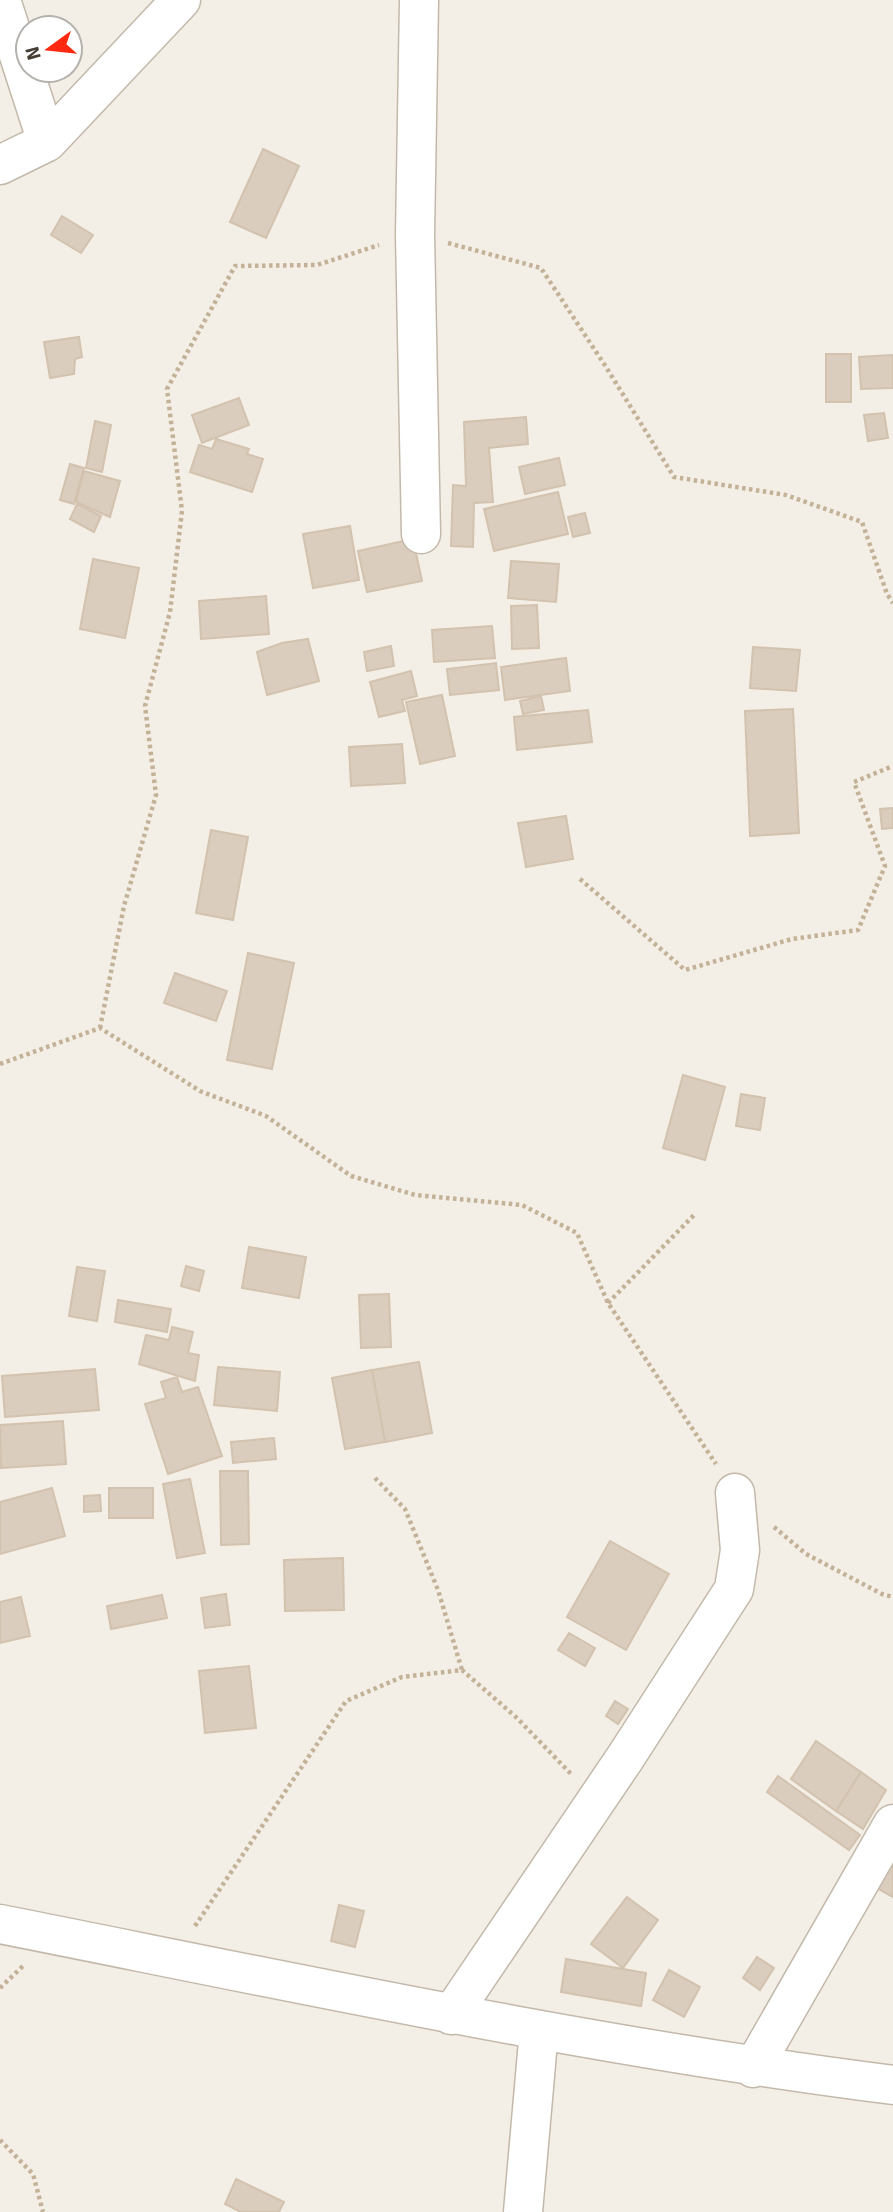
<svg xmlns="http://www.w3.org/2000/svg" width="893" height="2212" font-family="Signika,sans-serif">
	<style>
		.building { fill: #dacdbe; stroke: #d2c2ae; stroke-width: 2 }
		.lines { fill: none; stroke-linecap: round; stroke-linejoin: round }
		.minor-casing { stroke: #c3b9ab; stroke-width: 41 }
		.path { stroke: #c3b298; stroke-width: 4.5; stroke-dasharray: 3.5 3.5; stroke-linecap: butt }
		.minor { stroke: #fff; stroke-width: 38 }
	</style>
	<rect width="100%" height="100%" fill="#f4efe6"/>
	<path class="building" d="M263 149 299 166 266 238 230 222Z
		M62 216 93 235 81 253 51 235Z
		M79 337 82 357 75 359 74 374 50 378 44 342Z
		M826 354H851V402H826Z
		M893 355V388L861 389 859 357Z
		M239 398 249 425 202 443 192 415Z
		M884 413 888 438 868 441 864 415Z
		M526 417 528 444 489 448 493 502 474 503 473 547 451 546 453 485 466 486 464 422Z
		M95 421 111 425 102 472 86 468Z
		M216 439 249 449 247 454 263 459 252 492 190 472 199 445 212 449Z
		M559 458 565 485 525 494 519 467Z
		M70 464 84 468 74 504 60 500Z
		M84 471 120 481 110 517 76 502Z
		M558 492 568 534 494 551 484 509Z
		M77 504 101 516 94 532 70 519Z
		M585 513 590 533 573 537 568 517Z
		M350 526 359 580 313 588 303 534Z
		M413 539 422 581 367 592 358 551Z
		M93 559 139 568 125 638 80 629Z
		M511 561 559 564 556 602 508 598Z
		M266 596 269 634 201 639 199 601Z
		M537 605 539 648 512 649 511 606Z
		M492 626 495 658 434 662 432 630Z
		M308 639 319 681 267 695 257 652 282 643Z
		M391 646 394 666 367 671 364 652Z
		M753 647 800 650 796 691 750 688Z
		M566 658 570 691 505 700 501 667Z
		M496 663 499 690 450 695 447 669Z
		M411 671 417 696 402 700 405 711 379 717 370 682Z
		M442 695 455 756 420 764 406 702Z
		M541 696 544 710 523 714 520 701Z
		M793 709 799 833 750 836 745 711Z
		M588 710 592 742 517 750 514 717Z
		M402 744 405 783 351 786 349 747Z
		M893 808V828L882 829 880 809Z
		M566 816 573 859 526 867 518 823Z
		M211 830 248 837 233 920 196 913Z
		M248 953 294 963 272 1069 227 1060Z
		M175 973 227 991 216 1021 164 1003Z
		M683 1075 725 1087 705 1160 663 1148Z
		M741 1094 765 1098 760 1130 736 1126Z
		M249 1247 306 1257 299 1298 242 1288Z
		M186 1266 204 1271 199 1291 181 1286Z
		M77 1267 105 1271 97 1321 69 1316Z
		M389 1294 391 1347 361 1348 359 1295Z
		M118 1300 171 1309 167 1332 115 1322Z
		M172 1327 193 1332 188 1353 199 1355 195 1381 139 1364 146 1335 169 1340Z
		M419 1362 432 1433 385 1442 372 1370Z
		M218 1367 280 1372 277 1411 214 1405Z
		M95 1369 99 1410 5 1417 2 1376Z
		M372 1370 385 1442 345 1449 332 1378Z
		M177 1377 182 1392 198 1387 222 1456 168 1474 145 1404 166 1398 161 1382Z
		M63 1421 66 1464 1 1468 0 1425Z
		M274 1438 276 1459 233 1463 231 1442Z
		M220 1471H248L249 1544 221 1545Z
		M190 1479 205 1553 177 1558 163 1484Z
		M52 1488 65 1536 0 1554V1502Z
		M109 1488H153V1518H109Z
		M100 1495 101 1511 84 1512V1496Z
		M610 1541 669 1574 626 1650 567 1617Z
		M343 1558 344 1610 285 1611 284 1560Z
		M226 1594 230 1625 205 1628 201 1598Z
		M162 1595 167 1618 111 1629 107 1606Z
		M21 1597 30 1636 0 1643V1602Z
		M569 1633 595 1648 585 1666 558 1650Z
		M249 1666 256 1728 205 1733 199 1671Z
		M615 1701 628 1709 618 1724 606 1716Z
		M816 1741 861 1772 836 1811 791 1779Z
		M861 1772 886 1790 863 1829 836 1811Z
		M778 1776 860 1835 849 1850 767 1792Z
		M893 1860V1897L877 1888Z
		M627 1897 658 1920 623 1968 591 1944Z
		M339 1905 364 1911 355 1947 331 1941Z
		M757 1957 774 1968 760 1990 743 1978Z
		M566 1959 646 1973 641 2006 561 1992Z
		M669 1970 700 1987 684 2017 653 2000Z
		M236 2179 284 2202 279 2212H241L225 2204Z"/>
	<g class="lines">
		<defs>
			<path id="minor" d="M1 0 47 142
				M419 0 415 235 421 534
				M0 165 47 142 181 0
				M0 1924C297 1983 593 2047 893 2085
				M451 2015 625 1758 734 1589 740 1550 735 1493
				M753 2068 893 1824
				M523 2212 539 2030"/>
		</defs>
		<use href="#minor" class="minor-casing"/>
		<path class="path" d="M448 243 541 268 606 367 674 477 786 495 862 522 887 594 893 603
			M580 879 685 970 792 939 858 930 885 866 854 782 893 766
			M100 1028 124 906 156 795 145 706 170 612 182 511 167 389 235 266 317 265 379 245
			M0 1064 100 1028 200 1091 266 1116 351 1176 415 1195 522 1205 577 1233 608 1303 716 1464
			M608 1303 696 1213
			M375 1478 405 1509 438 1590 462 1670
			M774 1527 806 1554 882 1594 893 1597
			M195 1926 346 1701 402 1677 462 1670 517 1718 572 1775
			M0 1988 24 1965
			M0 2140 33 2174 43 2212"/>
		<use href="#minor" class="minor"/>
	</g>
	<g transform="translate(49 49) rotate(255)"><circle r="33" fill="#ffffff" stroke="#b5b2ae" stroke-width="2"/>
	<path d="M0-5L12 26L0 18L-12 26Z" fill="#ff2912"/>
	<text y="-10" font-size="19" font-weight="bold" text-anchor="middle" fill="#473f35">N</text>
	</g>
</svg>
